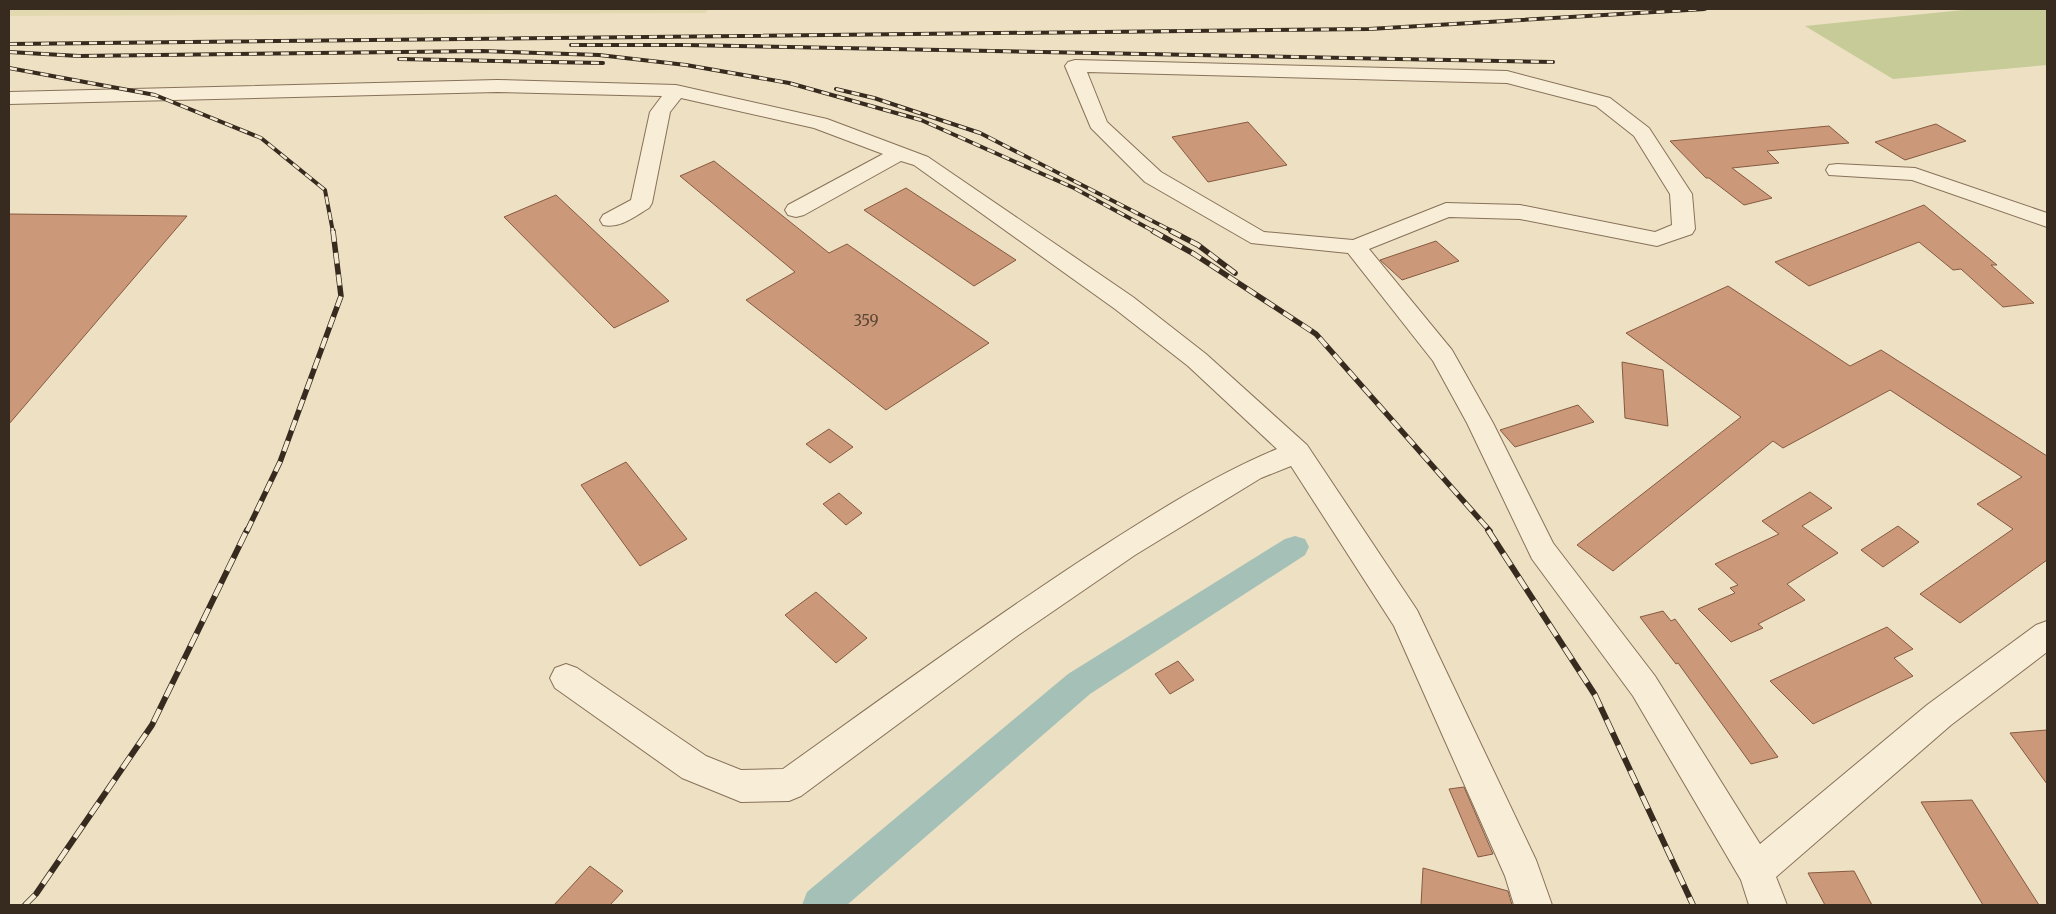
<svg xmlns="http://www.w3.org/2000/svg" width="2056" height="914" font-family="Merriweather,serif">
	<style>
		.farmland { fill: #e3d9b0 }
		.green { fill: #c6cb97 }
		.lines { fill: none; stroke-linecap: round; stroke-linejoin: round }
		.canal { fill: #a5c0b7; fill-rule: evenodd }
		.building { fill: #cb9979; stroke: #865a40 }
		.minor-casing { stroke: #87715a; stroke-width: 2 }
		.minor { fill: #f8edd6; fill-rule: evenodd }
		.rail-far2-casing { stroke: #372a1e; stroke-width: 4 }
		.rail-far1-casing { stroke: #372a1e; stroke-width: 5.5 }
		.rail-casing { stroke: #372a1e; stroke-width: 6 }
		.rail-far2 { stroke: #f5ead2; stroke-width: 2.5; stroke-dasharray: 8; stroke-linecap: butt }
		.rail-far1 { stroke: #f5ead2; stroke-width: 4; stroke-dasharray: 11; stroke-linecap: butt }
		.rail { stroke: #f5ead2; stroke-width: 4.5; stroke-dasharray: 14; stroke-linecap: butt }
		.labels { text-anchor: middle; stroke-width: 4; stroke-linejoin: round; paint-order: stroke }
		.number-label { font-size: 15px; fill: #5c4635 }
	</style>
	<rect width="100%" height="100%" fill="#ede0c3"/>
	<path class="farmland" d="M9 9H708L706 13 9 16Z"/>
	<path class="green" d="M1973 9H2047V65L1893 79 1805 26Z"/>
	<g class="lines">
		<path class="canal" d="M1295 536 1305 539 1309 547 1305 555 1090 694 847 905H802L807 892 1068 674 1285 539Z"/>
	</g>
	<path class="building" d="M1248 122 1287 165 1208 182 1172 137Z
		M1936 124 1966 141 1905 160 1875 142Z
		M1829 126 1849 143 1767 151 1779 163 1732 168 1772 198 1744 205 1709 178H1706L1670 141Z
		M714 161 829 253 847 244 989 343 886 410 746 300 795 272 680 176Z
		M906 188 1016 260 974 286 864 210Z
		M556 195 669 301 614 328 504 217Z
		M1924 205 1997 265H1991L2034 303 2003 307 1961 269 1953 270 1919 242 1809 286 1775 262Z
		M9 214 187 216 9 424Z
		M1436 241 1459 261 1402 280 1380 260Z
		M1728 286 1850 366 1881 350 2047 456V560L1960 623 1920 594 2013 529 1977 504 2022 477 1890 390 1783 448 1773 441 1613 571 1577 545 1741 417 1626 333Z
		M1622 362 1663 370 1668 426 1625 418Z
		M1578 405 1594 422 1515 447 1500 430Z
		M829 429 853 447 830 463 806 444Z
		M626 462 687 539 640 566 581 485Z
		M1810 492 1832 508 1802 526 1838 553 1787 584 1805 600 1758 624 1763 628 1731 642 1698 609 1735 593 1730 588 1738 585 1715 564 1779 534 1762 521Z
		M839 493 862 513 846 525 823 504Z
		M1898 526 1919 542 1883 567 1861 550Z
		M816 592 867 638 836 663 785 615Z
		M1663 611 1671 621 1675 619 1778 757 1751 764 1678 663 1676 664 1640 617Z
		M1887 627 1913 649 1894 658 1913 676 1813 724 1770 681Z
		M1178 661 1194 680 1170 694 1155 674Z
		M2047 730V784L2010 733Z
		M1464 787 1493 854 1478 857 1449 789Z
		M1972 800 2039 905H1983L1921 802Z
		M590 866 623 891 610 905H554Z
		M1423 868 1508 891 1512 905H1421Z
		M1854 871 1872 905H1825L1808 873Z"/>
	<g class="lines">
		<defs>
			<path id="minor" d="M1075 60 1507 71 1610 98 1649 128 1692 194 1695 229 1692 234 1657 246 1520 219 1449 217 1369 249 1452 350 1493 423 1553 543 1655 676 1760 844 1927 705 2036 625 2047 621V652L1951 725 1776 877 1787 905H1749L1741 880 1633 696 1532 559 1467 423 1433 361 1348 253 1251 243 1145 182 1091 128 1065 66 1068 62ZM1087 72 1507 83 1596 106 1634 136 1670 194 1672 225 1655 232 1520 205 1446 203 1353 240 1264 232 1161 172 1107 122Z
				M497 80 676 85 827 119 928 157 1133 297 1206 354 1307 445 1417 610 1536 860 1552 905H1514L1505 876 1394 626 1291 466 1261 478 1135 555 1017 636 801 796 789 801 741 802 682 778 555 688 550 678 555 668 566 664 577 668 706 756 741 770 783 769C881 699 977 629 1077 563 1139 523 1209 477 1277 449L1188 366 1115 309 914 165 901 161 804 215 796 217 788 215 785 210 788 205 883 154 814 128 681 98 670 112 652 203 649 208C635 216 620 229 603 225L600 220 603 215 631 200 650 112 662 96 497 92 9 104V92Z
				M1837 164 1915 168 2047 213V227L1912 180 1829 175 1826 170 1829 165Z"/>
		</defs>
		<use href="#minor" class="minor-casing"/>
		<use href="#minor" class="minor"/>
		<defs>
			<path id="rail-far2" d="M9 44 1369 29 1705 9
				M571 45H685L1553 62
				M9 52 79 56 482 51 599 55 686 65 789 83 921 120 1074 188 1155 232
				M399 59 603 63
				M9 68 155 95 261 138 325 190 333 232
				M836 89 874 98 980 133 1174 232"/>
			<path id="rail-far1" d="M1153 231 1194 254 1316 334 1490 531
				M1171 231 1198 245 1235 273
				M247 531 280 462 341 296 333 231"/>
			<path id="rail" d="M1488 530 1595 695 1693 905
				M25 905 36 894 152 725 247 530"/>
		</defs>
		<use href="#rail-far2" class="rail-far2-casing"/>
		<use href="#rail-far1" class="rail-far1-casing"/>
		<use href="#rail" class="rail-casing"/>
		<use href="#rail-far2" class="rail-far2"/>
		<use href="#rail-far1" class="rail-far1"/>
		<use href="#rail" class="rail"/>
	</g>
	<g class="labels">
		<g class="number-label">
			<text x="866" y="326">359</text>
		</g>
	</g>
	<rect width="2056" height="914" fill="none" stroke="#372a1e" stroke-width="20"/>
</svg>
